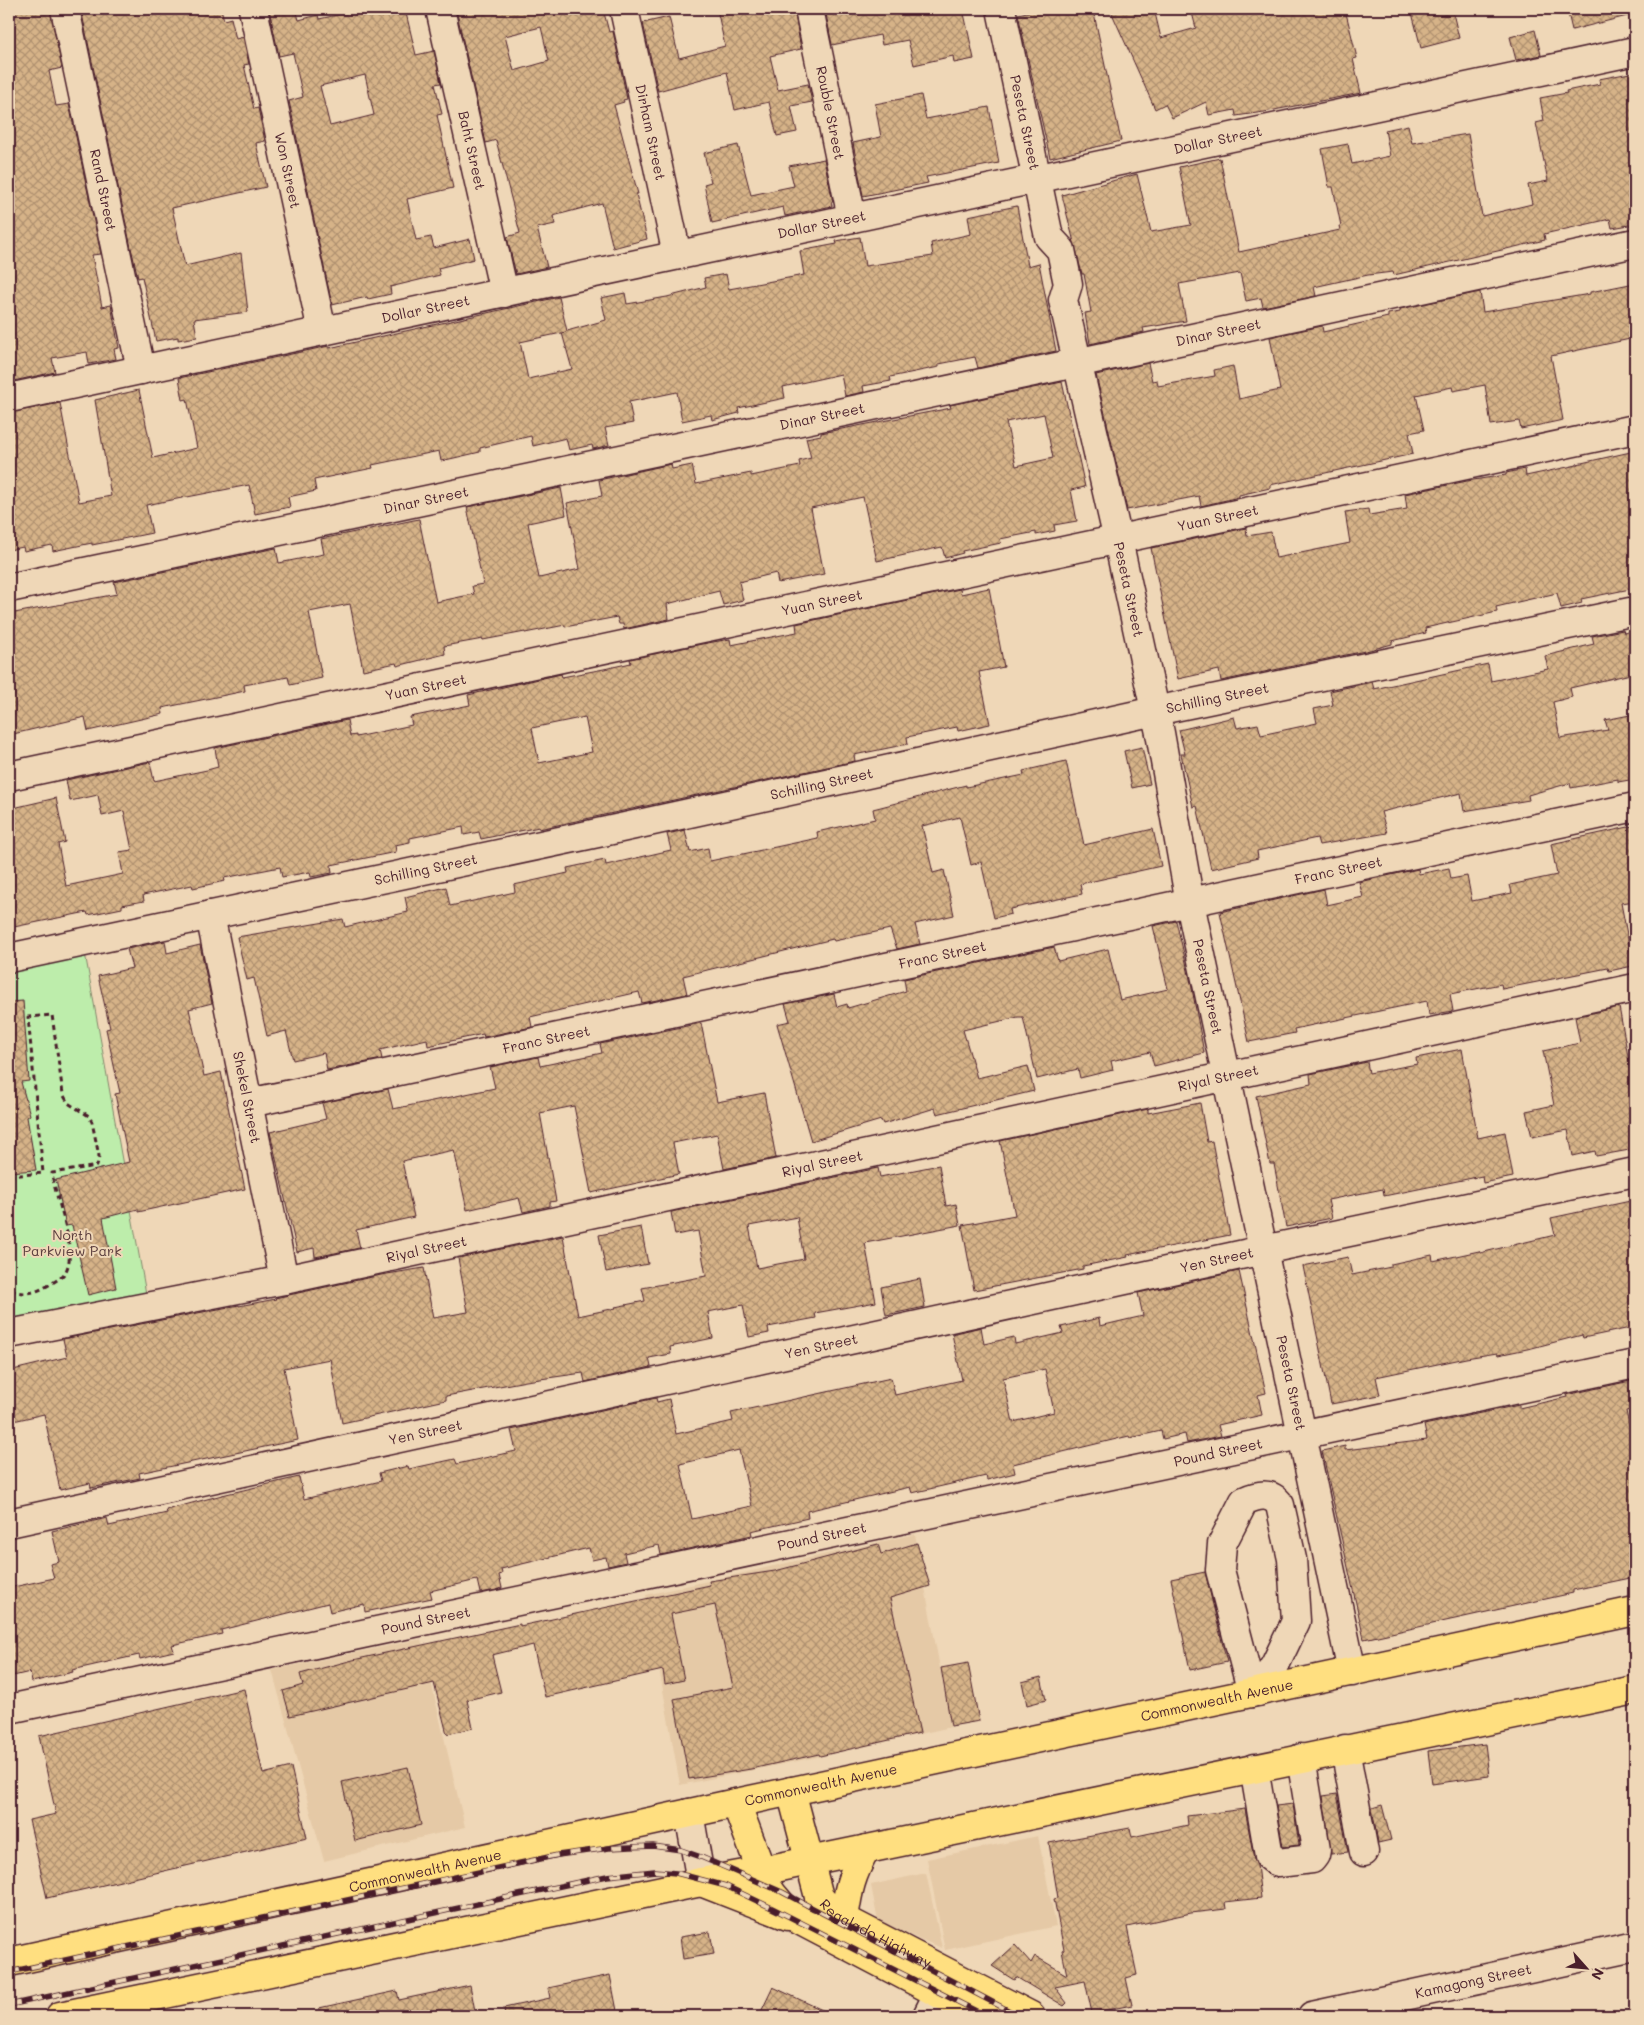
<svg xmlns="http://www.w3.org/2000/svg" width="1644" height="2025" font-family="Mali,sans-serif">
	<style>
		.built { fill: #e5c9a6 }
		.park { fill: #bdedab; stroke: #84866b }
		.building { fill: url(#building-cross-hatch); stroke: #4a1f2b; fill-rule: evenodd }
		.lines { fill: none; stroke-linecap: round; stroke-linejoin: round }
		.minor-casing { stroke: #4a1f2b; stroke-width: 31 }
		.major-casing { stroke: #4a1f2b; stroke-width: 31 }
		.path { stroke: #4a1f2b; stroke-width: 3; stroke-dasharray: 5 4; stroke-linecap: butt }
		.minor { stroke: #efd7b7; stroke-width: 28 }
		.major { stroke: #ffdf80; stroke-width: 28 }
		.rail-casing { stroke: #4a1f2b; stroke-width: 5.5 }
		.rail { stroke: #efd7b7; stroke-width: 4; stroke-dasharray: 11; stroke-linecap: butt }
		.labels { text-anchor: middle; stroke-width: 4; stroke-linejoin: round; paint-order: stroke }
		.street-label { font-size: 14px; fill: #4a1f2b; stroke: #efd7b7 }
		.park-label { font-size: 14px; fill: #5b3e3e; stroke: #efd7b7 }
	</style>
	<defs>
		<pattern id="building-cross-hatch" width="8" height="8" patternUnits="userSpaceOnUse" patternTransform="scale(1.25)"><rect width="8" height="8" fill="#d6b388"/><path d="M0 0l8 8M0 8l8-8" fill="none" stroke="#b0916f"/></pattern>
	</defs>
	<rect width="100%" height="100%" fill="#efd7b7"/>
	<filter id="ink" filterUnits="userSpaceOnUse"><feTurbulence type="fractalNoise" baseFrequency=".02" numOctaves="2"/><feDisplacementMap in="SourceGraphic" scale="10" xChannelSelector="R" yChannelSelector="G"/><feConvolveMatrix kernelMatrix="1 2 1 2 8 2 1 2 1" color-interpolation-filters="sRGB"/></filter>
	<g filter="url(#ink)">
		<path class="built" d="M915 1534 951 1727 817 1757 680 1785 646 1595Z
			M421 1639 465 1827 324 1861 272 1670Z
			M1038 1836 1056 1926 945 1950 927 1859Z
			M926 1873 942 1948 878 1922 871 1885Z"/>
		<path class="park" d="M85 953 146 1294 9 1322V970Z"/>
		<path class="building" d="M9 9H50L62 68 49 71 56 106 69 104 101 254 92 255 102 307 111 305 119 348 114 349 116 359 89 364 87 352 52 358 55 372 9 382Z
			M81 9H221L224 20 231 18 236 39 243 37 249 64 244 65 254 109 258 108 265 141 256 143 266 187 172 208 185 266 241 253 248 312 194 319 197 337 178 340V337L156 341 142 277 138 278 131 248Z
			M269 9H296L299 20 318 15 319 19 364 9H405L416 55 434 51 441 83 435 84 442 114 437 115 453 188 407 199 416 240 431 237 434 248 470 239 474 259 438 268 440 275 390 287 391 294 368 299 367 297 332 305 289 101 303 97 293 53 279 56ZM365 75 374 115 330 126 320 86Z
			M456 9H603L609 32 613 31 627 99 623 100 624 102 614 105 638 194H636L647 239 613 248 602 203 553 216 555 224 537 228 547 267 516 274 507 237 520 233 496 140 486 143ZM541 27 549 61 514 71 505 36Z
			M717 9H740L741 14 764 9H794L801 49 770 56 778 90 808 84 812 102 791 106 797 132 777 136 769 102 735 110 727 72 658 91 643 23 669 17 679 58 725 46Z
			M825 9H963L974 59 954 63 953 56 914 65 908 40 882 45 880 35 832 45Z
			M1041 9H1093L1121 141 1050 158 1018 14Z
			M1110 9H1154L1161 38 1196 28 1191 9H1345L1357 58 1353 59 1361 93 1264 112 1236 116 1235 110 1209 115 1206 102 1172 118 1165 104 1155 109Z
			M1411 9H1452L1459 38 1421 48Z
			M1567 9H1630L1631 15 1572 30Z
			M1535 30 1541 55 1516 60 1510 37Z
			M1635 72V224L1612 228 1610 219 1544 234 1545 240 1394 275 1393 272 1368 275 1314 287 1316 296 1263 307 1261 298 1246 301 1240 273 1179 284 1186 321 1143 328 1144 332 1090 344 1085 313 1091 312 1084 274H1082L1062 195 1137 174 1151 232 1191 225 1179 167 1220 158 1239 252 1340 230 1339 226H1341L1333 187H1329L1322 149 1348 144 1352 164 1390 156 1385 130 1408 125 1412 143 1468 134 1482 216 1532 204 1528 185 1548 181 1536 123 1544 121 1540 98 1567 93 1566 91 1600 84 1599 79Z
			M921 95 926 119 989 107 999 163 926 177 928 183 863 196 853 143 881 137 875 104Z
			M738 145 751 195 794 186 789 166 824 159 833 202H831L832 206 785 216 783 207 712 223 704 184 711 182 704 153Z
			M1017 206 1028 266 1039 263 1056 351 978 368 975 357 939 364V367L890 377 891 381 863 386 864 392 845 396 841 374 783 387 785 398 738 408 739 413 712 420 711 415 682 421 677 392 629 402 633 423 605 428 609 445 593 449 592 445 569 450 566 438 533 446 531 436 480 448V452L441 461 439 451 372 465 373 468 314 480 316 491 288 497 290 507 255 514 249 485 146 505 152 533 92 545V543L53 551 52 545 24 551 23 547 9 550V413L60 403 79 502 111 496 95 400 139 390 153 458 197 448 187 399 183 400 179 378 329 346V348L559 297 567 331 606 320 601 298 625 293 627 304 667 297 706 287 704 278 726 274 729 289 804 275 800 251 837 244 836 241 860 237 865 266 933 256 931 243 971 234 968 216ZM566 332 562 333 572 369 528 379 520 342Z
			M1635 283V332L1628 333 1630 339 1551 356 1563 420 1521 429 1519 421 1491 425 1485 385 1453 391 1452 387 1416 395 1424 430 1409 433 1413 454 1270 485V488L1239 495V497L1201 506 1199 496 1127 510 1096 375 1148 363 1152 381 1157 380 1158 386 1215 376 1214 370 1233 366 1239 399 1280 390 1270 337 1322 326 1323 332 1388 317V314L1400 312V309L1480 292 1483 312 1590 294V292Z
			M1062 382 1085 487 1071 490 1077 521 1054 525 1055 531 1036 535V532L1000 539 1001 543 962 551 963 553 945 558 942 547 877 561 863 497 811 508 824 574 778 583 776 573 739 582 743 600 723 605 719 591 667 604 669 619 624 629 623 624H619L617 617 565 627V625L525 633V632L483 640V639L444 646 445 654 397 666 396 663 363 670 350 604 309 612 322 678 290 685 288 677 244 685 245 691 162 708 163 714 88 731 85 717 9 735V614L117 594 114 582 276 548 279 563 324 554 321 539 419 519 436 602 474 594 472 586 483 584 467 507 561 488 566 515 528 523 539 578 580 569 567 503 602 496 599 480 671 464 672 469 692 465 696 484 751 473V476L800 466 799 461 811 458 806 438 821 435V433L951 408 950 405ZM1044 414 1053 458 1016 466 1006 422Z
			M1635 451V588L1581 599 1582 603 1561 608 1557 593 1496 607 1497 612 1425 628 1426 633 1392 641V644L1370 650 1221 681 1219 670 1178 679 1151 548 1246 528 1247 536 1271 532 1276 558 1350 543 1345 512 1368 509 1369 515 1407 509 1405 494 1467 481 1506 475V473L1525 469 1526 476 1577 465V464Z
			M989 588 1004 667 979 672 990 724 958 731 957 727 907 737 908 744 854 755 855 761 539 829V827L481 839 479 832 464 835 463 827 410 838V842L395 845 396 852 331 865 332 873 311 877 310 872 282 877 280 867 224 878 225 881 193 888 192 885 143 895 144 901 122 905V908L88 915 87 912 9 928V809L56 798 65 842 58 844 66 886 123 874 119 852 132 850 124 811 102 816 98 795 70 801 66 780 150 762 154 781 207 770 218 767 215 748 347 720 350 736 356 735V737L412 725 410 717 470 705 468 695 561 674 562 677 604 669 631 663 630 659 702 644 730 639 731 645 797 632 796 624 926 596 960 589 961 594ZM585 717 592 752 539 763 532 728Z
			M1623 630 1624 633 1635 630V673L1570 688 1572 697 1553 702 1560 738 1608 730 1605 720 1635 714V779L1618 782V779L1571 788 1570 783 1528 795 1529 800 1464 811 1461 793 1381 812 1387 833 1319 845 1317 838 1257 851 1258 858 1211 869 1197 806 1193 807 1181 754H1185L1179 730 1234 717 1237 728 1258 724 1261 735 1317 723 1314 709 1333 705 1330 691 1372 682 1374 689 1488 664 1491 681 1548 669 1545 656 1594 644 1592 636Z
			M1142 747 1150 784 1132 788 1124 751Z
			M1066 761 1084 845 1153 829 1161 866 1080 884 1082 894 1010 909 1011 914 994 918 981 862 971 865 960 817 922 826 933 873 944 870 954 915 915 924 920 944 897 949 890 929 834 941 833 939 683 976 687 994 642 1003 639 992 530 1017 532 1027 484 1037 483 1034 428 1046 427 1039 380 1050 382 1059 327 1070 324 1053 293 1060 286 1031 267 1036 254 978 247 980 237 937 343 919 345 927 408 912 405 897 446 887 450 906 515 892 514 885 568 873 567 868 605 860 606 865 671 850 667 834 685 830 690 852 708 848 710 861 818 838 817 832 875 819 873 809 966 785V787L1024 775 1023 771Z
			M1633 826 1635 838V901L1621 903 1633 966 1609 971 1608 968 1502 989 1501 984 1450 994 1453 1011 1429 1015 1427 1001 1294 1029 1295 1033 1249 1042 1220 912 1324 889 1327 905 1363 897 1359 882 1418 869 1419 874 1449 868 1451 879 1467 876 1472 901 1512 893 1510 885 1557 875 1551 844Z
			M1176 921 1191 983 1204 1053 1154 1066 1150 1052 1111 1061 1113 1070 1080 1078 1078 1069 1037 1079 1023 1017H1018L963 1030 977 1078 1028 1066 1034 1091 937 1114 935 1108 883 1124 881 1120 811 1141 777 1024 790 1021 785 1004 834 994 837 1007 847 1004 848 1008 906 991 904 979 1054 947 1058 961 1108 949 1120 1000 1168 989 1153 926Z
			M165 941 167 953 200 945 212 1003 189 1009 204 1076 221 1072 245 1189 138 1212V1209L103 1218 116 1288 88 1295 72 1225 66 1226 56 1180 129 1162 115 1094 120 1093 106 1029 110 1028 98 976 132 968 127 949Z
			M23 1001 29 1081 21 1082 30 1115 27 1117 36 1170 9 1172V1002Z
			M1619 1007 1635 1095V1149L1596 1156 1595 1151 1573 1156 1568 1130 1532 1137 1526 1111 1554 1105 1543 1051 1580 1043 1575 1017Z
			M701 1023 717 1102 764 1093 776 1158 724 1169 717 1134 673 1143 679 1174 591 1193 574 1106 540 1113 556 1201 550 1202V1206L523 1212 519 1198 467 1210 454 1150 402 1161 414 1217 356 1230 360 1248 315 1257 314 1248 297 1252 270 1132 326 1119 322 1103 388 1089 393 1109 495 1088 490 1067 538 1057 540 1066 602 1053 600 1044Z
			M1462 1049 1478 1138 1505 1132 1513 1177 1483 1183 1482 1176 1384 1196 1383 1189 1328 1200 1332 1218 1286 1227 1274 1164H1270L1256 1096 1311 1084 1310 1074 1367 1062 1369 1073 1417 1064 1416 1058Z
			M1200 1103 1207 1142 1212 1141 1230 1235 1127 1255 1128 1257 1083 1266V1269L974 1290 962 1225 1015 1215 1000 1141 1148 1109V1113Z
			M939 1165 946 1206 956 1204 960 1225 865 1243 876 1302 815 1313 816 1318 768 1327 769 1333 749 1337 743 1305 708 1312 713 1338 670 1347 671 1354 649 1358 651 1367 585 1382 583 1373 526 1381 446 1396V1400L342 1423 330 1359 284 1368 298 1440 139 1473 140 1478 91 1488 90 1483 60 1490 44 1414 9 1422V1371L67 1357 63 1339 239 1305V1306L276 1299 275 1298 381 1275 424 1268 433 1318 468 1312 458 1258 563 1236 578 1316 616 1308 615 1307 645 1301 642 1288 706 1276 698 1231 675 1235 671 1212 878 1168 880 1177ZM797 1217 804 1259 757 1268 749 1226Z
			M1635 1200V1327L1583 1338 1582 1335 1532 1348 1498 1355 1497 1353 1466 1358 1376 1377 1380 1395 1331 1404 1303 1266 1348 1257 1352 1275 1391 1267V1264L1432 1255 1433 1261 1479 1251 1480 1253 1555 1235 1551 1218Z
			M641 1227 648 1264 606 1272 599 1235Z
			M1239 1271 1266 1393 1258 1395 1262 1415 1218 1425 1221 1436 1187 1443 1185 1434 1163 1439 1161 1431 1130 1438 1129 1436 1013 1464 1015 1473 987 1480 986 1476 912 1493 910 1487 807 1511 808 1518 751 1531 752 1535 661 1555 659 1545 624 1553 626 1562 608 1566 606 1557 592 1560 589 1548 501 1569 502 1574 499 1575 502 1588 497 1590 480 1593 477 1580 430 1591 432 1598 365 1612 364 1604 330 1612 328 1603 221 1630 222 1634 172 1645 174 1651 140 1659 139 1655 72 1670 73 1672 32 1682 30 1672 9 1677V1588L54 1578 50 1564 59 1562 52 1531 107 1518 109 1526 167 1513 166 1510 222 1495 299 1477 304 1499 381 1481 379 1473 408 1466 409 1469 455 1459 457 1464 516 1451 511 1430 656 1398 657 1402 669 1399 676 1434 733 1421 731 1413 891 1378 895 1395 962 1380 952 1334 981 1327 984 1344 1014 1337 1015 1344 1063 1333 1061 1327 1099 1318 1100 1326 1143 1316 1138 1293ZM1045 1369 1054 1412 1013 1422 1003 1378ZM739 1450 752 1506 692 1519 680 1464Z
			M920 1279 925 1307 886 1315 881 1287Z
			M1635 1380V1409L1626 1411 1635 1453V1577L1573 1590V1593L1364 1639 1322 1451 1345 1446V1450L1427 1440 1424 1425 1519 1405V1408L1567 1397 1566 1395Z
			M917 1543 930 1586 890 1598 920 1733 820 1756 819 1754 751 1769 689 1779 674 1699 733 1687 715 1605 671 1614 684 1680 665 1684 663 1670 545 1697 533 1645 492 1655 501 1692 467 1700 473 1728 447 1734 434 1683 290 1716 283 1691 303 1685 300 1674 353 1660 520 1624V1626L710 1585 709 1581 775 1571 878 1544 881 1554Z
			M1205 1572 1227 1662 1190 1670 1171 1579Z
			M968 1663 979 1721 951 1726 941 1668Z
			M1041 1677 1046 1700 1027 1705 1022 1682Z
			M244 1689 263 1774 291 1767 307 1838 47 1898 29 1820 56 1814 39 1736Z
			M1485 1744 1489 1776 1432 1784 1428 1751Z
			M408 1767 421 1825 355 1841 342 1782Z
			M1337 1794 1348 1852 1331 1854 1323 1796Z
			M1293 1804 1299 1845 1283 1847 1276 1806Z
			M1382 1805 1391 1840 1378 1843 1372 1808Z
			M1245 1809 1254 1859 1257 1865 1261 1898 1225 1902 1226 1909 1191 1913 1127 1927 1137 1975 1126 1978 1132 2005 1092 2013 1085 1981 1055 1987 1067 2003 1064 2006 1016 1977 1014 1980 992 1966 1015 1945 1031 1963 1035 1956 1067 1975 1062 1951 1064 1950 1054 1899 1058 1898 1049 1843 1130 1828 1132 1837 1188 1825 1187 1816Z
			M710 1932 714 1954 683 1959 680 1937Z
			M610 1975 618 2016H505L504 2008 550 1998 548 1988Z
			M470 1985 476 2016H320L319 2008 397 1991 399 2000Z
			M773 1987 835 2016H759Z"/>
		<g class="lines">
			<defs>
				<g id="minor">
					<path id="s1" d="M65 9 141 370"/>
					<path id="s2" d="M253 9 322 331"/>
					<path id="s3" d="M440 9 504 293"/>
					<path id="s4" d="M624 9 677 255"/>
					<path id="s5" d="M809 9 852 218"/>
					<path id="s6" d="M1001 9 1049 237 1061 250 1068 284 1063 300 1118 540 1160 733 1190 903 1352 1672"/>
					<path id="s7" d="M9 398 1635 51"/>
					<path id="s8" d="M9 588 1076 363 1635 243"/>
					<path id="s9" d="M9 776 1635 429"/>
					<path id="s10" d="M210 915 284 1280"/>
					<path id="s11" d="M9 958 607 831 1155 711 1635 611"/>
					<path id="s12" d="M249 1103 1635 807"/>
					<path id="s13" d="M9 1334 284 1280 1635 988"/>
					<path id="s14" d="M9 1523 1263 1250 1635 1172"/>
					<path d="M1252 1693 1220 1570 1222 1544 1244 1501C1257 1495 1271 1491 1280 1505L1292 1559 1296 1621 1275 1665 1258 1692"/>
					<path id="s15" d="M9 1709 1635 1364"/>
					<path d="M1345 1749 1364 1852"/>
					<path d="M1254 1768 1269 1856 1278 1863 1312 1859 1315 1855 1316 1850 1301 1758"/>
					<path d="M689 1813 701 1882"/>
					<path d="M927 2016 948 1974"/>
					<path id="s16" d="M1312 2016 1635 1946"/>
				</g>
				<g id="major">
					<path id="s17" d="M791 1791 819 1897 833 1913 844 1919 1031 2016"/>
					<path d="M736 1803 767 1886C775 1900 786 1910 799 1920L982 2016"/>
					<path d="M701 1882 788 1916"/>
					<path d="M844 1919C848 1890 851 1875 866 1849"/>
					<path id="s18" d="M9 1962 736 1803 1635 1611"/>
					<path d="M60 2016 701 1882 761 1871 1635 1690"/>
				</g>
			</defs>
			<use href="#minor" class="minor-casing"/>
			<use href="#major" class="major-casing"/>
			<path class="path" d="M9 1176 43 1173 28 1017 52 1015 63 1094 68 1103 89 1116 92 1122 99 1156 97 1166 52 1173C55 1199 78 1247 66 1271 63 1277 54 1282 49 1285 33 1294 26 1295 9 1290
				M9 1220 10 1228"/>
			<use href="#minor" class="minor"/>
			<use href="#major" class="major"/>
			<defs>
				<path id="rail" d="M9 1972 558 1855 609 1848 653 1846 681 1850 701 1857 782 1892 1019 2016
					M9 2005 607 1876 655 1871 676 1873 726 1886 774 1909 986 2016"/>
			</defs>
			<use href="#rail" class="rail-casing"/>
			<use href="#rail" class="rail"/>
		</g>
	</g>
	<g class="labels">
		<g class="street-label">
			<text dy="5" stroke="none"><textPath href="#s5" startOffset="106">Rouble Street</textPath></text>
			<text dy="5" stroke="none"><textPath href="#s6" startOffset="116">Peseta Street</textPath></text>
			<text dy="5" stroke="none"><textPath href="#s4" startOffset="126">Dirham Street</textPath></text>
			<text dy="5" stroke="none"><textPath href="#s7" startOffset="1236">Dollar Street</textPath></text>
			<text dy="5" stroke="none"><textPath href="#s3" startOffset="145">Baht Street</textPath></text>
			<text dy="5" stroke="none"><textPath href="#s2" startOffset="165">Won Street</textPath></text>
			<text dy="5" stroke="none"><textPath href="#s1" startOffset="185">Rand Street</textPath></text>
			<text dy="5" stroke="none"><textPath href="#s7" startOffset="831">Dollar Street</textPath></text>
			<text dy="5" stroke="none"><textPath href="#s7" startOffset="426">Dollar Street</textPath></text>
			<text dy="5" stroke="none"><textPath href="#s8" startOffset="1236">Dinar Street</textPath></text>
			<text dy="5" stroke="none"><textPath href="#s8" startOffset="831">Dinar Street</textPath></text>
			<text dy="5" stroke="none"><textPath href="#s8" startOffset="426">Dinar Street</textPath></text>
			<text dy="5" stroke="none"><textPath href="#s9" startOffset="1236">Yuan Street</textPath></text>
			<text dy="5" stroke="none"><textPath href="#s6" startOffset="599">Peseta Street</textPath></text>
			<text dy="5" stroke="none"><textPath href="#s9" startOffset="831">Yuan Street</textPath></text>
			<text dy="5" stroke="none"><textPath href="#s9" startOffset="426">Yuan Street</textPath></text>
			<text dy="5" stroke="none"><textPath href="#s11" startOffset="1236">Schilling Street</textPath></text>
			<text dy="5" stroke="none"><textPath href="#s11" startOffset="831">Schilling Street</textPath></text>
			<text dy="5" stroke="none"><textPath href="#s11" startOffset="426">Schilling Street</textPath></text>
			<text dy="5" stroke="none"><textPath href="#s12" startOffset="1114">Franc Street</textPath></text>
			<text dy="5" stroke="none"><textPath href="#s12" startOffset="709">Franc Street</textPath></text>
			<text dy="5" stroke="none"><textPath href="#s6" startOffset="1004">Peseta Street</textPath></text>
			<text dy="5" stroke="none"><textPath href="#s12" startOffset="304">Franc Street</textPath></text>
			<text dy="5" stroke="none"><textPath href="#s13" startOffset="1236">Riyal Street</textPath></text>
			<text dy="5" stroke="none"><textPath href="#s10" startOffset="186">Shekel Street</textPath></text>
			<text dy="5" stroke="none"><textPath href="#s13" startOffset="831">Riyal Street</textPath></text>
			<text dy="5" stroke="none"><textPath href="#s13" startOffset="426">Riyal Street</textPath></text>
			<text dy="5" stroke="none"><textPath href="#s14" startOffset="1236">Yen Street</textPath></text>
			<text dy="5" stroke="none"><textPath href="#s14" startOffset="831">Yen Street</textPath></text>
			<text dy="5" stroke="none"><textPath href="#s6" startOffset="1409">Peseta Street</textPath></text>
			<text dy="5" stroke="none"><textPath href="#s14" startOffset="426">Yen Street</textPath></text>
			<text dy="5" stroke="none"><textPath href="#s15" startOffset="1236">Pound Street</textPath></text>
			<text dy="5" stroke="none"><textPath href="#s15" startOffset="831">Pound Street</textPath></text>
			<text dy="5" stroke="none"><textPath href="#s15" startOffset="426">Pound Street</textPath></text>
			<text dy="5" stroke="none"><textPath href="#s18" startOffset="1236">Commonwealth Avenue</textPath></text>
			<text dy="5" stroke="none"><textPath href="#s18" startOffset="831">Commonwealth Avenue</textPath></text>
			<text dy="5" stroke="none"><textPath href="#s18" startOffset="426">Commonwealth Avenue</textPath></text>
			<text dy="5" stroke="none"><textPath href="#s17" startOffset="178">Regalado Highway</textPath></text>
			<text dy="5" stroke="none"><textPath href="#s16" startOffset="165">Kamagong Street</textPath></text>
		</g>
		<g class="park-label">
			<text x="72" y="1240">North<tspan x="72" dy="16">Parkview Park</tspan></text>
		</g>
	</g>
	<rect width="1644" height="2025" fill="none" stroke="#efd7b7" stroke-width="30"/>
	<rect x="15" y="15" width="1614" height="1995" fill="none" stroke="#4a1f2b" stroke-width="2" filter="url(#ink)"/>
	<g transform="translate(1586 1968) rotate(117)" stroke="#efd7b7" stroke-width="4" paint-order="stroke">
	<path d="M0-4L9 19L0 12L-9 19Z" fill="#4a1f2b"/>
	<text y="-8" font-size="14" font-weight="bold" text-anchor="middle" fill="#4a1f2b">N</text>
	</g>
</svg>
